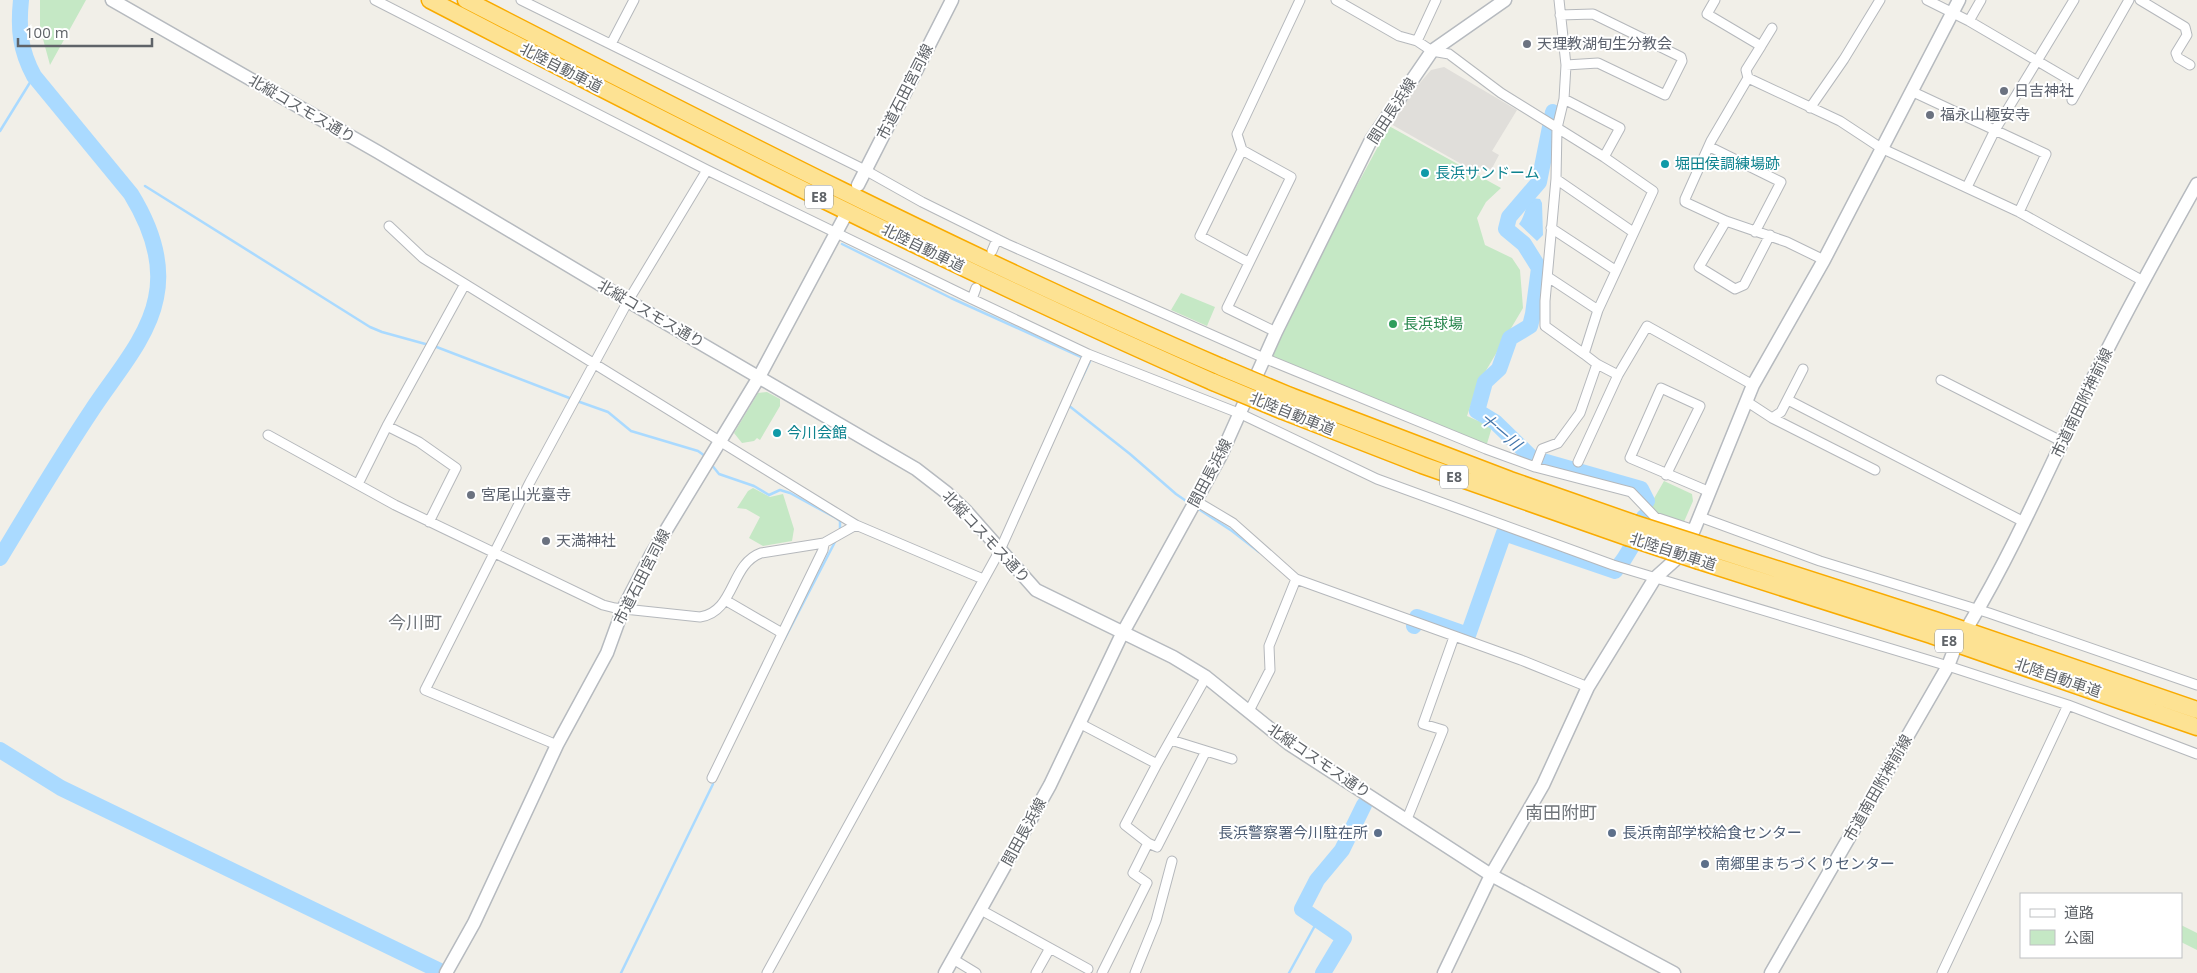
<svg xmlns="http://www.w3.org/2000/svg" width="2197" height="973" font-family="'Open Sans','Noto Sans JP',sans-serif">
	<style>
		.industrial { fill: #e0deda }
		.green { fill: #c5e8c5 }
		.water { fill: #aadaff }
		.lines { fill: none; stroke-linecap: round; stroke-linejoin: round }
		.stream { stroke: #aadaff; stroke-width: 2.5 }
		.river { stroke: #aadaff; stroke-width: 16 }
		.street-casing { stroke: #b5b8bc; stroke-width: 11 }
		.secondary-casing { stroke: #b6babf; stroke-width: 15 }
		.highway-casing { stroke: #f9ab00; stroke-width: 19 }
		.street { stroke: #fff; stroke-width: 9 }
		.secondary { stroke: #fff; stroke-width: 12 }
		.highway { stroke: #fde293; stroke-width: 16 }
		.highway-bridge-casing { stroke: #f9ab00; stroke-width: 19; stroke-linecap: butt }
		.highway-bridge { stroke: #fde293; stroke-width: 16 }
		.worship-dot { fill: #6b7280; stroke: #fff; stroke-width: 2 }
		.culture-dot { fill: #0f9aa8; stroke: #fff; stroke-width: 2 }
		.leisure-dot { fill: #2e9e5b; stroke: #fff; stroke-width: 2 }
		.service-dot { fill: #5c6f8a; stroke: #fff; stroke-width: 2 }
		.labels { text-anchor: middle; stroke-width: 4; stroke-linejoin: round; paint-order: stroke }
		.shield { fill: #fff; stroke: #8f9295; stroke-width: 1 }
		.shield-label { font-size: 14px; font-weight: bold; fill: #5f6368 }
		.worship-label { font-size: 15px; fill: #5b616d; stroke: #fff; text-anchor: start }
		.street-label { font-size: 15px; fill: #5f6368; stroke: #fff }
		.culture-label { font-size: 15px; fill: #0d838f; stroke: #fff; text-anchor: start }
		.leisure-label { font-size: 15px; fill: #27864d; stroke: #fff; text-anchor: start }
		.service-label { font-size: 15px; fill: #4e5e75; stroke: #fff; text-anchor: start }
		.water-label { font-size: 16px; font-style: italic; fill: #4174aa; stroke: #fff }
		.quarter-label { font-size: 18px; fill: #70757a; stroke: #fff }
	</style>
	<rect width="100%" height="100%" fill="#f1efe8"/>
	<path class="industrial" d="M1444 67 1517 110 1492 151 1499 155 1491 170 1484 166 1479 174 1389 123 1402 104 1431 70Z"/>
	<path class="green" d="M40 0H86L50 65 40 28Z
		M1389 126 1501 188 1486 202 1477 218 1485 245 1512 258 1520 270 1523 308 1478 384 1467 416 1492 427 1486 447 1267 363 1354 191Z
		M1181 293 1215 307 1207 326 1171 310Z
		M767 392 780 399V406L760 440 757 438 754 441 742 443 734 433 758 393Z
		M1664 481 1692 494 1693 501 1683 524 1648 509Z
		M753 488 770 497 783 494 794 529 792 541 763 546 749 538 760 517 746 509 737 508 748 491Z
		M2181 925 2197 933V950L2181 942Z"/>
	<path class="water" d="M1532 198 1540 199 1542 203 1543 235 1537 241 1519 224C1525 216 1525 206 1532 198Z"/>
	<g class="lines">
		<path class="stream" d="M0 131 34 76
			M145 186 370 327 382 332 429 345
			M131 194 135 191
			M842 244 951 298 1090 361 1081 380
			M434 346 572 399
			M577 401 608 412 631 431 698 451 705 456
			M1068 405 1130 454 1176 494 1189 503
			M711 464 719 474 754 486 769 495 780 490 790 493 836 518 840 521V531
			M1197 508 1232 531 1259 552
			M784 640 836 540
			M621 973 713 784
			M1289 973 1318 920"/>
		<path class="river" d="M21 0C18 29 20 50 34 76L131 194
			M1553 112 1539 182 1509 217 1506 229 1524 244 1539 268 1533 314 1530 326 1510 338 1499 369 1485 382 1477 411 1495 422 1532 458 1641 489 1647 501
			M0 558C30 508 60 458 92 410 114 376 148 339 156 298 164 261 150 225 131 194
			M1414 626 1417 617 1468 635 1504 533 1615 571C1629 554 1638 538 1644 517
			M0 750 61 788 444 973
			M1323 973 1344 938 1302 909 1317 880 1342 850 1364 805"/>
		<defs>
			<path id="street" d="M375 0 707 170 972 299 1088 354 1241 414 1377 479 1613 565 1948 666 2068 705 2197 754
				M521 0 865 170 922 202 1007 244 1264 358 1486 449 1535 467 1631 492 1655 517 1694 530
				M1336 0 1399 36 1417 41 1432 51 1449 54 1501 93 1604 157 1653 191 1598 310 1584 354 1545 326V301L1556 179 1557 128 1564 99 1566 65 1559 0
				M1715 0 1707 14 1761 46 1746 70 1748 78
				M1927 0 1969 21 2080 86
				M2140 0 2185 27 2187 35 2176 53 2178 58 2190 65
				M1560 15 1593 14 1681 57 1682 61 1665 95 1598 63 1566 65
				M1969 21 1981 0
				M1417 41 1436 0
				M611 44 634 0
				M1761 46 1772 28
				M1911 91 2046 154 2019 212
				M1564 99 1620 128 1604 157
				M2072 100 2129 0
				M1810 108 1844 59 1880 0
				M1710 147 1781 182 1755 232
				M1242 150 1291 177 1227 308 1276 332
				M1556 179 1633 232
				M1967 187 1995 130 2074 0
				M1726 221 1699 267 1735 289 1744 285 1770 235
				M389 226 423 258 833 511 856 525 983 579
				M1551 228 1615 270
				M992 251 997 239
				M1824 260 1787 242 1726 221 1685 202V199L1711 141 1748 78 1840 121 1881 148 2019 212 2143 281
				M1248 262 1200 236 1242 150 1237 134 1300 0
				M1548 277 1598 310
				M972 299 976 288
				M1584 354 1597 364 1618 375
				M1941 380 2063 442
				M1788 400 2024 522
				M1746 401 1772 418 1875 470
				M1772 418 1781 412 1803 369
				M387 426 419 442 456 468 429 522
				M268 435 395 505 603 605 615 608 700 617C735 612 730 564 761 553L824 543 856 525
				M1578 462 1618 375 1647 326 1753 385
				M1535 467 1542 449 1558 443 1580 413 1597 364
				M1666 475 1700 406 1661 388 1630 458 1710 492
				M358 484 387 426 465 284
				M1196 501 1233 523 1296 579 1521 660 1588 687
				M1700 517 1820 561 1989 613 2197 685
				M725 600 782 633
				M1249 711 1270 670 1269 646 1296 579
				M1079 723 1157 764 1125 825 1148 843 1133 873 1147 883 1102 973
				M1171 740 1232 759
				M557 745 425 690 530 482 628 301 707 170
				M1157 764 1206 677
				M712 778 823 550 824 543
				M1407 819 1443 730 1423 724 1454 637
				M1148 843 1157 847 1206 751
				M981 910 1088 969
				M953 959 976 973
				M767 973 1000 550 1088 354
				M1036 973 1050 948
				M1135 973 1156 921 1172 861
				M1942 973 2068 705"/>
			<path id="secondary" d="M112 0 378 152 628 301 916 469 947 493 966 511 1036 590 1173 657 1206 677 1289 744 1491 875 1674 973
				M858 185 952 0
				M1970 623C2016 546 2051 463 2091 382 2124 315 2160 250 2197 184
				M446 973 474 923 557 745 607 653 623 609 651 555 759 377 844 218
				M945 973 1050 785 1121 636 1221 455 1276 332 1371 140 1432 51 1505 0
				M1444 973 1491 875 1543 785 1588 687 1655 578 1675 560 1694 530 1753 385 1824 260 1959 0
				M1771 973 1948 666 1953 653"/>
			<path id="highway" d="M430 0C688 134 947 265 1213 382
				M466 0C715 128 964 256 1221 367
				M1290 396 1510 480 1633 523
				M1283 411 1422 465 1627 537
				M1705 546 1935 620 2197 710
				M1699 561 1931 635 2197 727"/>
		</defs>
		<use href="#street" class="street-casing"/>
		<use href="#secondary" class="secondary-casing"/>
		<use href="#highway" class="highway-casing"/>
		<use href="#street" class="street"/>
		<use href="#secondary" class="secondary"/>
		<use href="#highway" class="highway"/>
		<defs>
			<path id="highway-bridge" d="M1221 367 1290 396
				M1213 382 1283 411
				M1633 523 1705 546
				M1627 537 1699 561"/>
		</defs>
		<use href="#highway-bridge" class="highway-bridge-casing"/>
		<use href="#highway-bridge" class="highway-bridge"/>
	</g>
	<g class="worship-dot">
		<circle cx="1527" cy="44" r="5"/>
		<circle cx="2004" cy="91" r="5"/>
		<circle cx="1930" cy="115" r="5"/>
		<circle cx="471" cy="495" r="5"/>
		<circle cx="546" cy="541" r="5"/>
	</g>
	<g class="culture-dot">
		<circle cx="1665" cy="164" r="5"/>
		<circle cx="1425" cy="173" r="5"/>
		<circle cx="777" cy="433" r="5"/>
	</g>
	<circle class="leisure-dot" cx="1393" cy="324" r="5"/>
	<g class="service-dot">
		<circle cx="1378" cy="833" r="5"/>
		<circle cx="1612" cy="833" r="5"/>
		<circle cx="1705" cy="864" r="5"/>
	</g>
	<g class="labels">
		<g class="shield">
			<rect x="805" y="185.5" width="28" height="23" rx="4"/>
			<rect x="1440" y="465.5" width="28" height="23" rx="4"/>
			<rect x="1935" y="629.5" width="28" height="23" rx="4"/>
		</g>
		<g class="shield-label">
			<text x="819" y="202">E8</text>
			<text x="1454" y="482">E8</text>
			<text x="1949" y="646">E8</text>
		</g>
		<g class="worship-label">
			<text x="1537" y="49">天理教湖旬生分教会</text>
			<text x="2014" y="96">日吉神社</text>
			<text x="1940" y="120">福永山極安寺</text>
			<text x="481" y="500">宮尾山光臺寺</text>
			<text x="556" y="546">天満神社</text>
		</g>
		<g class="street-label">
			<text transform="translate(561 68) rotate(27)" y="5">北陸自動車道</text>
			<text transform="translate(905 92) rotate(-63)" y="5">市道石田宮司線</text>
			<text transform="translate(302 109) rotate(30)" y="5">北縦コスモス通り</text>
			<text transform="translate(1392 111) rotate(-57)" y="5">間田長浜線</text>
			<text transform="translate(923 248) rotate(26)" y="5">北陸自動車道</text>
			<text transform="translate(651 314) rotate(30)" y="5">北縦コスモス通り</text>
			<text transform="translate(2082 403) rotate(-64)" y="5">市道南田附神前線</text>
			<text transform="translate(1292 414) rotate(22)" y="5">北陸自動車道</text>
			<text transform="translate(1210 473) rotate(-62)" y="5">間田長浜線</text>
			<text transform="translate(986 537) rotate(47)" y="5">北縦コスモス通り</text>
			<text transform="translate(1673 552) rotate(18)" y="5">北陸自動車道</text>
			<text transform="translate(642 577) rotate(-63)" y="5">市道石田宮司線</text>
			<text transform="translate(2058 678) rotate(19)" y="5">北陸自動車道</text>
			<text transform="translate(1319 761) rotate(34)" y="5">北縦コスモス通り</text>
			<text transform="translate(1878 788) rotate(-60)" y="5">市道南田附神前線</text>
			<text transform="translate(1024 832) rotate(-61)" y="5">間田長浜線</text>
		</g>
		<g class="culture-label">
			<text x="1675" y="169">堀田侯調練場跡</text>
			<text x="1435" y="178">長浜サンドーム</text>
			<text x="787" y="438">今川会館</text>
		</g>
		<g class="leisure-label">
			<text x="1403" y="329">長浜球場</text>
		</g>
		<g class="service-label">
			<text x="1368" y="838" text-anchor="end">長浜警察署今川駐在所</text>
			<text x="1622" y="838">長浜南部学校給食センター</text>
			<text x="1715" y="869">南郷里まちづくりセンター</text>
		</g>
		<g class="water-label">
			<text transform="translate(1501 431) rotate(40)" y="6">十一川</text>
		</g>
		<g class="quarter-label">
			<text x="415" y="629">今川町</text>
			<text x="1561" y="819">南田附町</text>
		</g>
	</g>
	<rect x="2020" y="893" width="162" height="65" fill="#ffffff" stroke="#bfc1c3"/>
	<rect x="2030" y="909" width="25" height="8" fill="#ffffff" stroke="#bfc1c3"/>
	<text x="2064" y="918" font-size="15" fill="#5f6368">道路</text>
	<rect x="2030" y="930" width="25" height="15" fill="#c5e8c5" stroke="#bfc1c3"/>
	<text x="2064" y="943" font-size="15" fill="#5f6368">公園</text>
	<path d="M18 38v8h134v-8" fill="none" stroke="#5f6368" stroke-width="2.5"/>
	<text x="25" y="38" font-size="15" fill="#5f6368" stroke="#ffffff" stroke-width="4" paint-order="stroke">100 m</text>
</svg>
